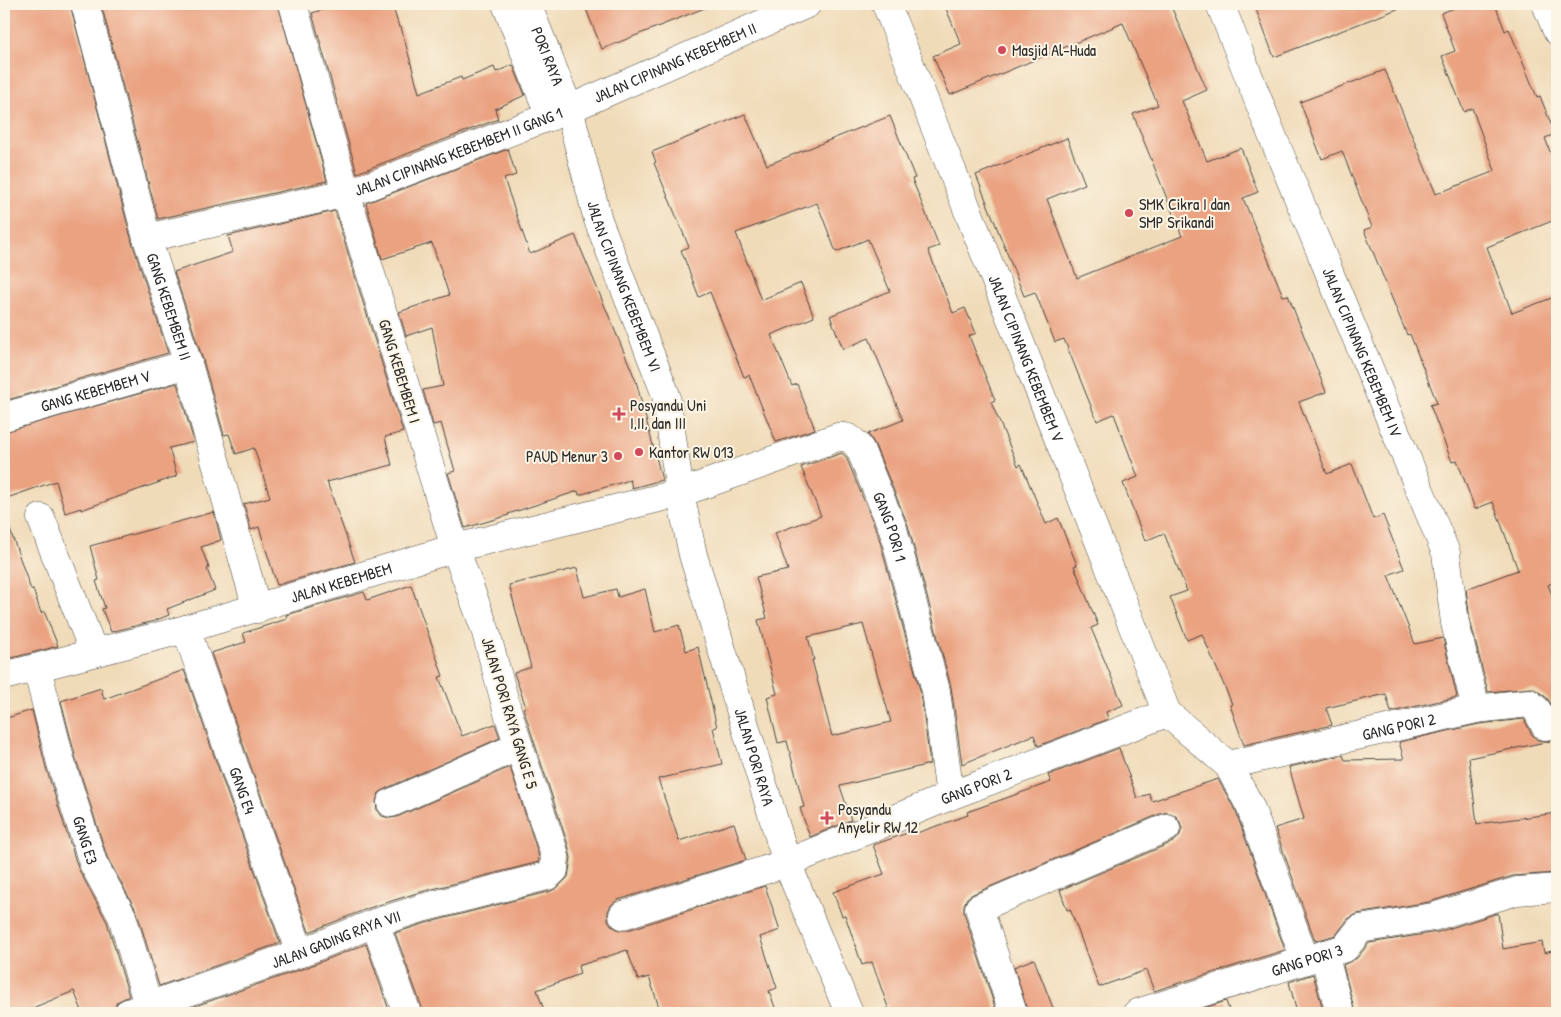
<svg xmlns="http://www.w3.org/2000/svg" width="1561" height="1017" font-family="'Patrick Hand',sans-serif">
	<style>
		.building { fill: #eaa281; fill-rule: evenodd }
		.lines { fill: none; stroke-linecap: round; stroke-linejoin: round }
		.minor-casing { stroke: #494540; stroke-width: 29 }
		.minor { stroke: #fff; stroke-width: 28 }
		.poi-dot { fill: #d1495b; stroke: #fcf5e5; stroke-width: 2 }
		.labels { text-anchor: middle; stroke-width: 4; stroke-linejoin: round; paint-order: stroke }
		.poi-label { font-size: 16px; fill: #2b2b2b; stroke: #fcf5e5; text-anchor: start }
		.street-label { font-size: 16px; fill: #2b2b2b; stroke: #fcf5e5 }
	</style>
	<rect width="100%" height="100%" fill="#fcf5e5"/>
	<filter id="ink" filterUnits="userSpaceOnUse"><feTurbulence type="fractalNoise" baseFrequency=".02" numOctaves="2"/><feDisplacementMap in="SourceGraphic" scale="10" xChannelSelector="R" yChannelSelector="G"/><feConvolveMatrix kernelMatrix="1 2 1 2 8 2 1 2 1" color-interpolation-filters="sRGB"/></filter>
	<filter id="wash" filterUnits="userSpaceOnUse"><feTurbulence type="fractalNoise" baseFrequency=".0096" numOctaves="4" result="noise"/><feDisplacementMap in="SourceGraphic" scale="20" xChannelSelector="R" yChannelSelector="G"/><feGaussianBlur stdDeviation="1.12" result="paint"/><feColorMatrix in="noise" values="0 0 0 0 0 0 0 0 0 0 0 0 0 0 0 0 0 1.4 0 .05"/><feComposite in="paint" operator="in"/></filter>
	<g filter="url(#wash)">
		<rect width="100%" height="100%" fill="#f0dbb9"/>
		<g id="blocks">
			<path class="building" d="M4 4H70L132 242 168 353 4 401Z
				M101 4H278L327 181 158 219Z
				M343 4H392L399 27H401L419 93 461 77 462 80 494 67 496 72 513 65 525 95 495 109 498 119 357 173 312 13Z
				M584 4H712V5L602 49Z
				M944 4H1170L1207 90 1182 101 1207 161 1241 148 1258 192 1243 198 1283 296 1288 295 1326 392 1299 402 1327 474 1352 464 1373 519 1383 515 1404 569 1388 575 1415 644 1443 638 1457 697 1391 712 1386 694 1326 708 1332 725 1244 745 1230 705 1232 704 1202 634 1187 640 1170 597 1187 591 1164 533 1145 541 1123 483 1138 477 1114 414 1097 421 1064 339 1055 342 1035 292 1024 296 976 175 1067 138 1085 184 1047 199 1077 278 1182 236 1133 114 1158 105 1123 23 950 95 933 56 961 44Z
				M1254 4H1404L1405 6 1274 57Z
				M1465 4H1495L1505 31 1509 29 1537 97 1540 96 1555 134 1545 138 1557 170V219L1487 247 1512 313 1557 296V581L1548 585 1557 606V709H1554L1547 698 1533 688 1488 692 1470 620 1466 589 1518 570 1493 502 1475 509 1457 460 1452 462 1430 405 1437 403 1410 334 1407 335 1364 230 1372 227 1342 151 1322 159 1300 102 1385 70 1436 194 1495 171 1472 108 1464 112 1442 56 1455 51 1441 13Z
				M745 114 767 165 890 116 915 178 912 179 939 246 928 250 953 313 965 308 976 333 969 336 995 400 991 402 1018 466 1021 464 1046 524 1058 518 1077 565 1074 566 1098 625 1091 628 1123 705 1106 712 1108 719 1038 746 1034 735 962 764 951 687 908 525 874 443 868 434 903 420 869 338 843 349 830 316 890 291 868 239 836 252 817 203 736 233 761 300 801 283 814 317 771 335 792 386 797 384 815 429 776 442 749 375 744 377 710 292 699 297 681 250 689 247 654 163 656 162 652 152Z
				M508 149 516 175 504 179 530 254 575 235 636 381 662 480 632 488 630 480 579 495 578 491 508 514 509 515 465 528 448 473 455 471 441 423 433 425 423 390 443 386 432 327 406 336 399 312 449 295 432 243 382 259 366 203Z
				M335 211 403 432 385 437 392 465 327 482 355 562 277 585 259 527 251 530 244 504 270 497 254 448 236 454 229 434 224 435 203 360 174 272 233 252 228 236Z
				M177 383 194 442 169 448 177 476 81 510V508L65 513 56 481 4 499V432Z
				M842 453 846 457 878 534 921 694 930 764 840 786 851 820 810 837 800 808 804 807 787 741 778 743 767 697 777 694 758 620 767 618 756 577 788 570 775 533 821 516 801 467ZM863 624 891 722 832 736 812 660H814L808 637Z
				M214 512 221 540 201 547 209 568 207 569 215 590 167 609 169 615 154 621 111 632 102 609 105 608 96 581 99 580 90 546Z
				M4 524H8L31 590 33 589 41 613 44 611 58 646 4 660Z
				M577 568 584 597 616 589 618 597 645 589 655 632 679 625 686 651 698 647 717 727 713 728 722 764 658 779 679 841 734 823 746 860 618 900 612 904 608 911V920L612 926 619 930H628L765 886 780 930 760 937 777 988 769 991 777 1013H661L649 977 638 980 627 950 578 966 580 974 537 990 545 1013H422V1008L395 933 426 923 551 891 557 888 568 877 571 858 568 845 523 708 526 707 514 673 531 667 509 585Z
				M411 585 443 676 439 677 462 736 495 724 500 738 385 789 379 793 376 801 377 810 382 816 389 818 397 817 510 767 538 853 539 862 417 893 369 908 309 932 211 653 246 642 243 633 287 619 286 615 364 592 367 600Z
				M184 670 280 943 159 986 137 912 107 857 76 759 61 701 101 688 104 699Z
				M32 710 46 768 78 868 107 922 129 996 117 1002 113 1013H83L74 991 20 1013H4V719Z
				M1524 719 1531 733 1537 740 1550 741 1469 758 1477 824 1557 813V873L1513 876 1429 902 1357 914 1348 919 1336 935 1315 941 1275 828 1304 819 1289 767 1343 755 1345 760 1404 759 1399 742 1479 724Z
				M1119 748 1137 798 1149 794 1152 801 1218 779 1236 812 1285 950 1154 991 1146 970 1099 987 1070 909 1067 910 1060 890 1173 842 1179 837 1182 829 1180 822 1175 815 1167 812 1160 814 973 894 967 898 964 905V913L997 1013H890L872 962 862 965 845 915 842 916 833 892 884 874 873 845 913 831 914 834 968 815 967 812 1051 782 1048 775Z
				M1498 913 1503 949 1542 942 1544 953 1557 950V1013H1355L1343 965 1357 958 1369 943 1438 932Z
				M366 944 390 1013H175L305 968Z
				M1034 959 1055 1013H1028L1014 967Z
				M1313 974 1324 1013H1297L1289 982Z
				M1226 1001 1230 1013H1189Z"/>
		</g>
	</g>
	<g filter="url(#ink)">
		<use href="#blocks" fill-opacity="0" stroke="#494540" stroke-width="1"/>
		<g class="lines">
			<defs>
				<g id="minor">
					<path id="s1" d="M85 4 147 238 188 364 257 609"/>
					<path d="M506 4 550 117"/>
					<path id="s2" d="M527 4 569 109 598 220 666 395 680 493 693 555 787 863 849 1013"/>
					<path id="s3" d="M886 4 1167 713 1228 765 1250 806 1305 960"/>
					<path id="s4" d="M1220 4 1272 135 1446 553 1455 623 1476 709"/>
					<path d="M1546 4 1557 31"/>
					<path id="s5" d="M147 238 346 193 369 186 569 109 807 4"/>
					<path id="s6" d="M4 417 188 364"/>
					<path d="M41 518 94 653"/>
					<path id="s7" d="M186 629 300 953"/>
					<path id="s8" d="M37 668 61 763 93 863 122 916 148 1005"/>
					<path id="s9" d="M4 676 186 629 455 548 680 493 838 437C849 436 853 440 860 449L893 529 936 691 950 796"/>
					<path id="s10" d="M1228 765 1476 709 1529 703 1537 710 1545 726 1557 724"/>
					<path d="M391 803 519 746"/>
					<path id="s11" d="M623 915 787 863 950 796 1167 713"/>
					<path d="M375 923 407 1013"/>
					<path d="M1324 954 1340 1013"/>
					<path id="s12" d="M128 1013 300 953 375 923 422 908 547 876 554 870 555 857 553 849 508 713 485 629 455 548 346 193 293 4"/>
					<path d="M1013 1013 979 908 1166 828"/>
					<path id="s13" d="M1137 1013 1345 948 1360 929 1433 917 1517 891 1557 888"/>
				</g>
			</defs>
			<use href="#minor" class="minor-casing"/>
			<use href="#minor" class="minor"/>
		</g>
	</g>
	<g class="poi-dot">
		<circle cx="1002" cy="50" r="5"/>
		<circle cx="1129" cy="213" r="5"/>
		<path d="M616.5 406.5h5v5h5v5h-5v5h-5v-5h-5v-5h5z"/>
		<circle cx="639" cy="452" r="5"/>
		<circle cx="618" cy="456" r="5"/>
		<path d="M824.5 810.5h5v5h5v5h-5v5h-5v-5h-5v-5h5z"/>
	</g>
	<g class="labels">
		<g class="poi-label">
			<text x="1012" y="56">Masjid Al-Huda</text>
			<text x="1139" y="210">SMK Cikra I dan<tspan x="1139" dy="18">SMP Srikandi</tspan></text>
			<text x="630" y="411">Posyandu Uni<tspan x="630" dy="18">I,II, dan III</tspan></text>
			<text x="649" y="458">Kantor RW 013</text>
			<text x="608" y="462" text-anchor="end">PAUD Menur 3</text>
			<text x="838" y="815">Posyandu<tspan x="838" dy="18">Anyelir RW 12</tspan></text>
		</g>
		<g class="street-label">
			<text dy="6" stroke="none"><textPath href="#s2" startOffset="56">PORI RAYA</textPath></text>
			<text dy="6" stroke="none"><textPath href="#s5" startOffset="558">JALAN CIPINANG KEBEMBEM II</textPath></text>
			<text dy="6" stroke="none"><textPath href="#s5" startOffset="324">JALAN CIPINANG KEBEMBEM II GANG 1</textPath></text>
			<text dy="6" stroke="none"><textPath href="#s2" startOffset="299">JALAN CIPINANG KEBEMBEM VI</textPath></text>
			<text dy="6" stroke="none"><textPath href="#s1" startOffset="314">GANG KEBEMBEM II</textPath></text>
			<text dy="6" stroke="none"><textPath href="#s4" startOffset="376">JALAN CIPINANG KEBEMBEM IV</textPath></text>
			<text dy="6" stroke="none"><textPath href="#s3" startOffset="381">JALAN CIPINANG KEBEMBEM V</textPath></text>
			<text transform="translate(400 371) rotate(73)" y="6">GANG KEBEMBEM I</text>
			<text dy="6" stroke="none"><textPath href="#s6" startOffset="95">GANG KEBEMBEM V</textPath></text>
			<text dy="6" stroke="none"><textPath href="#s9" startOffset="978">GANG PORI 1</textPath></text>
			<text dy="6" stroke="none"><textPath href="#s9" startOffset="350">JALAN KEBEMBEM</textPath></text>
			<text transform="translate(510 713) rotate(73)" y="6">JALAN PORI RAYA GANG E 5</text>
			<text dy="6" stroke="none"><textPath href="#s10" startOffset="175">GANG PORI 2</textPath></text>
			<text dy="6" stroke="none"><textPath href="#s2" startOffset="789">JALAN PORI RAYA</textPath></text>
			<text dy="6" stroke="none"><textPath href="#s11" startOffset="376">GANG PORI 2</textPath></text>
			<text dy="6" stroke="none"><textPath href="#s7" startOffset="171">GANG E4</textPath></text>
			<text dy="6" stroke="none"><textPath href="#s8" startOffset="179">GANG E3</textPath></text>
			<text dy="6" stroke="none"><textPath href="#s12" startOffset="221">JALAN GADING RAYA VII</textPath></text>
			<text dy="6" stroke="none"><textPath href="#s13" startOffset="178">GANG PORI 3</textPath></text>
		</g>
	</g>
	<rect width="1561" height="1017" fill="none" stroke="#fcf5e5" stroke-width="20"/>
</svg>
